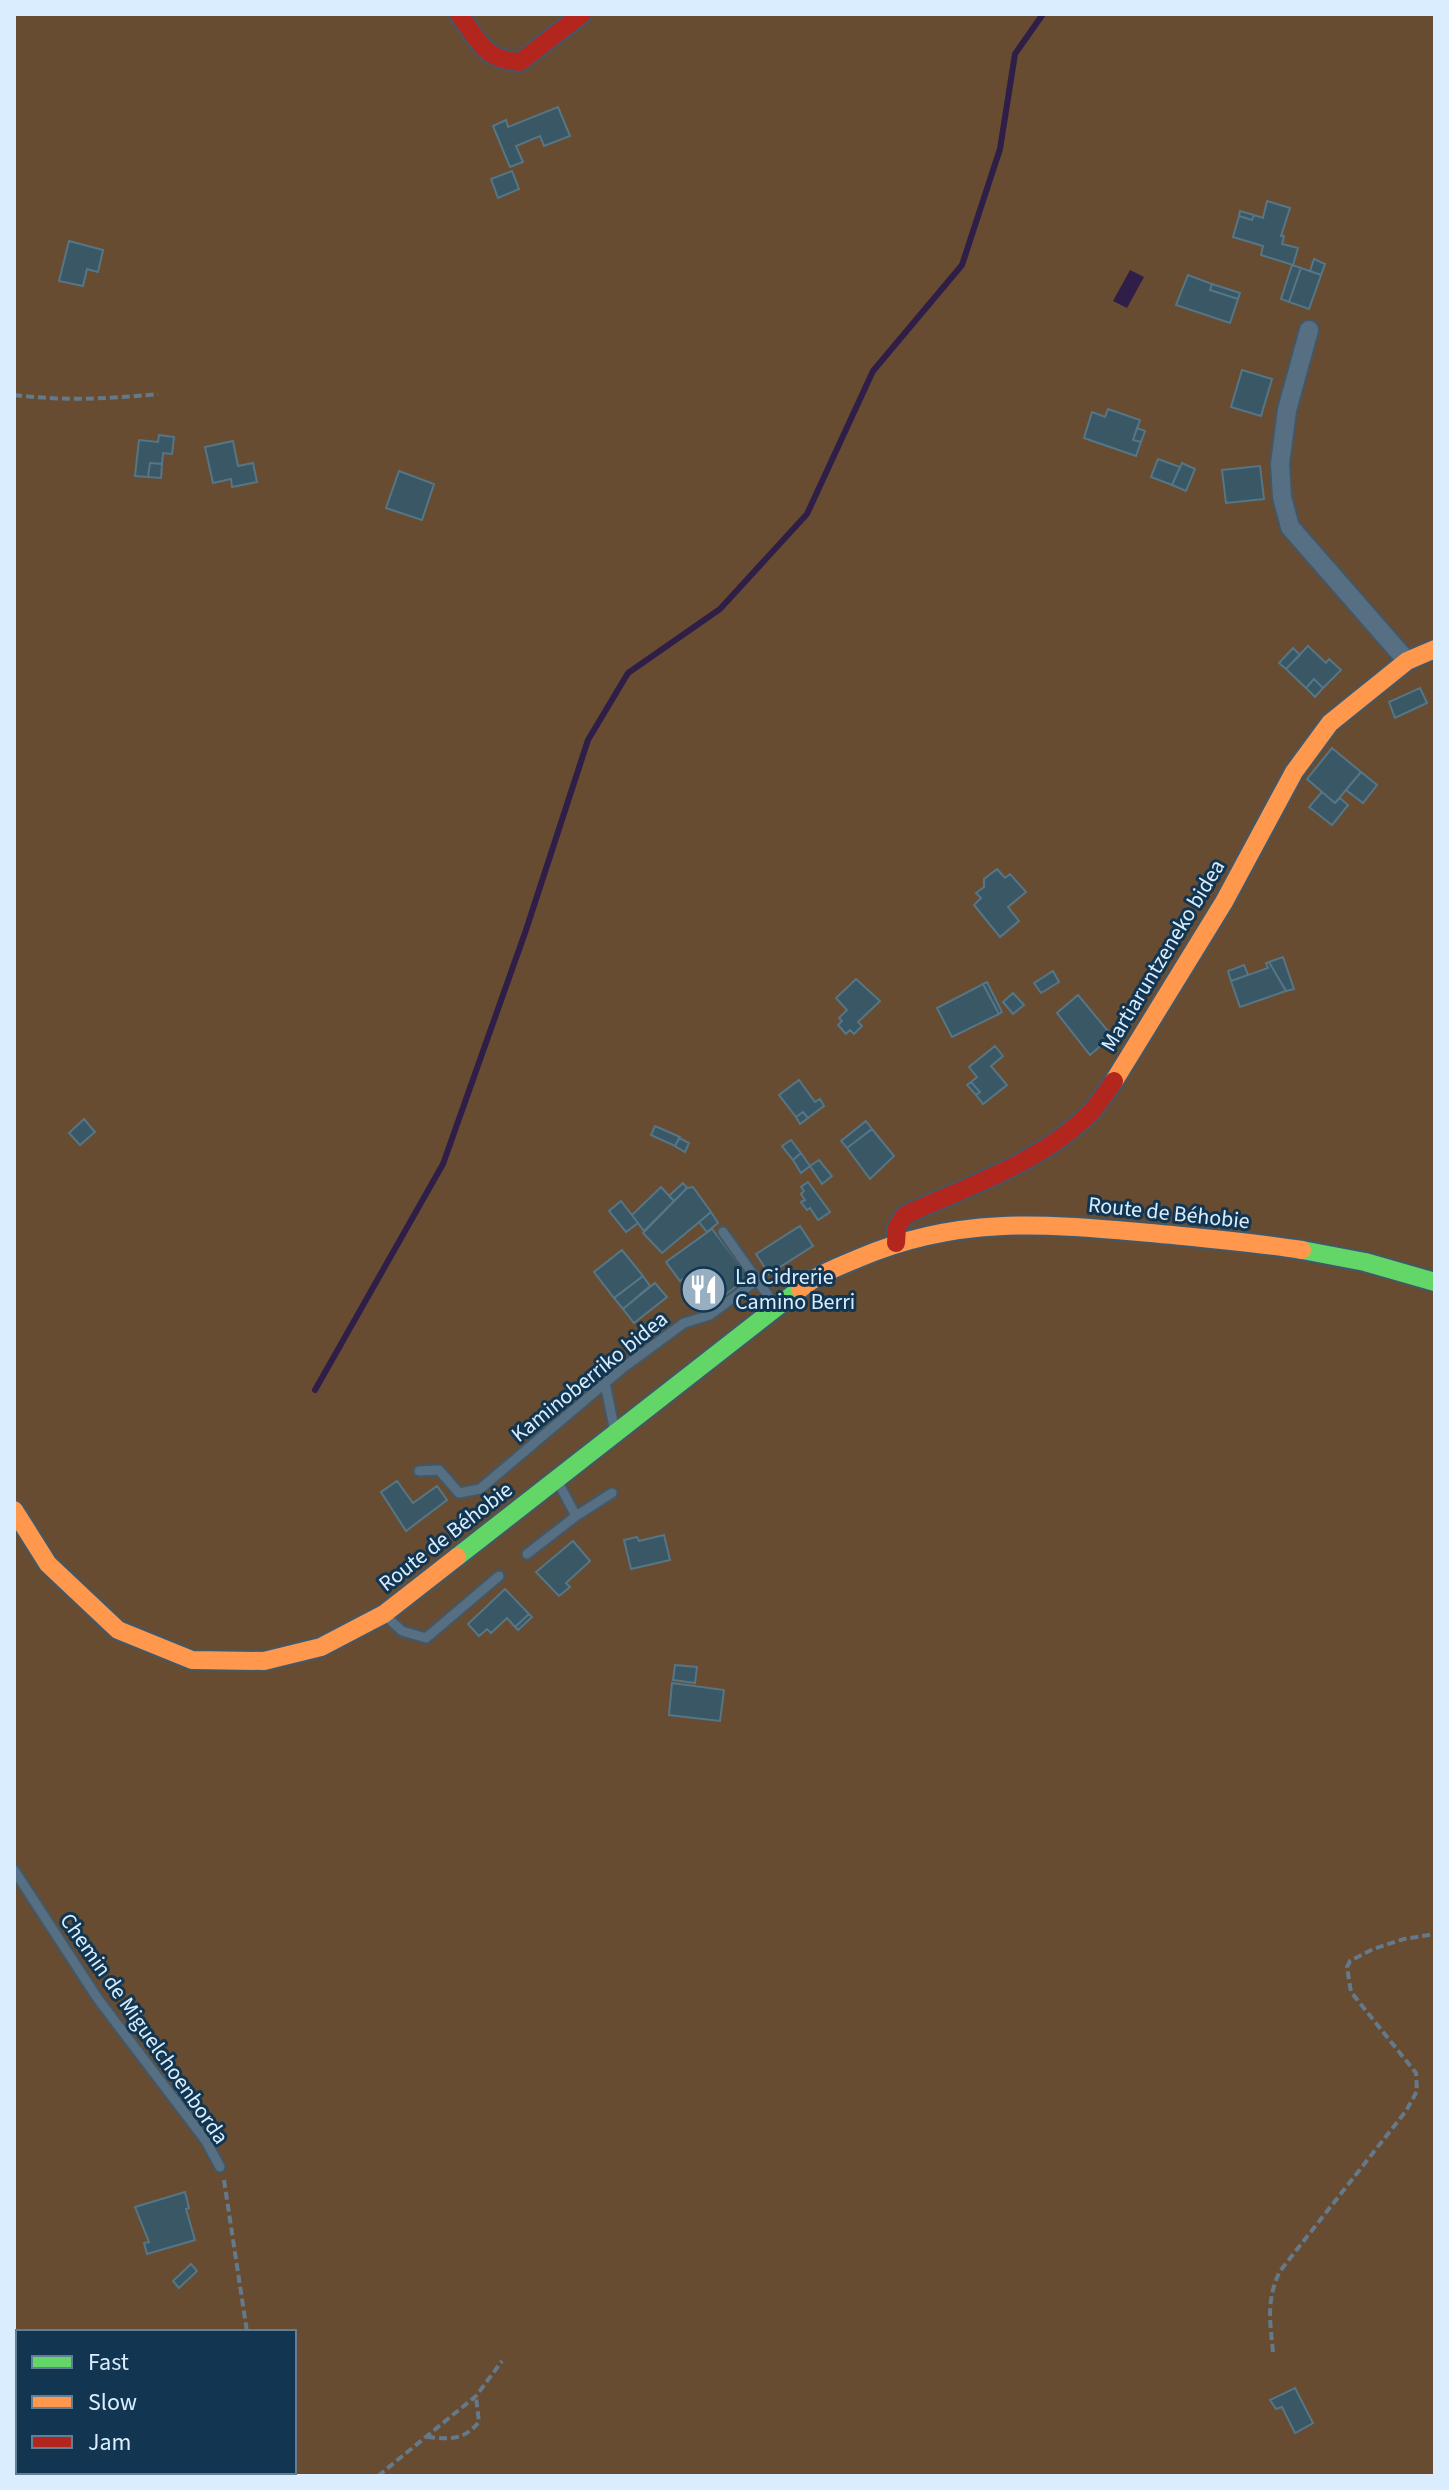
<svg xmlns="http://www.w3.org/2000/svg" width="1449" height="2490" font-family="'Source Sans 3',sans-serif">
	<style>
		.green { fill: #674c31; fill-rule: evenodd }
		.water { fill: #2f1e48 }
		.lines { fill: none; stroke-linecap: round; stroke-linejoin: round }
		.stream { stroke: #2f1e48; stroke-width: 6 }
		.building { fill: #395765; stroke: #557686; stroke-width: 2 }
		.lane-casing { stroke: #435867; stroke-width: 13 }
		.street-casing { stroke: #435867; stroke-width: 22 }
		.fast-casing { stroke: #435867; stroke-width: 22 }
		.slow-casing { stroke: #435867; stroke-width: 22 }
		.jam-casing { stroke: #435867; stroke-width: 22 }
		.path { stroke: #647989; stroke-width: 4; stroke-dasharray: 8 4; stroke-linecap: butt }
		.lane { stroke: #566f82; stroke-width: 9 }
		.street { stroke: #566f82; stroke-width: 18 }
		.fast { stroke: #63d668; stroke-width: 18 }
		.slow { stroke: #ff974d; stroke-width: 18 }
		.jam { stroke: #b3261e; stroke-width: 18 }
		.labels { text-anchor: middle; stroke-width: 6; stroke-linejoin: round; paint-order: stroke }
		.street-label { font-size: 22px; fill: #d9edfe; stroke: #123651 }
		.poi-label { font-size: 22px; fill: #d9edfe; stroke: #123651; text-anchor: start }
	</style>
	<rect width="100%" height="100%" fill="#1d3c50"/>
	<path class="green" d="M14 14H1435V2476H14ZM18 2332H294V2472H18Z"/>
	<path class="water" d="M1130 270 1144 277 1127 308 1113 301Z"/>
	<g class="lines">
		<path class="stream" d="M315 1390 443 1164 526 930 588 740 628 673 720 609 807 514 873 371 962 265 1000 149 1015 54 1043 14"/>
	</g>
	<path class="building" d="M558 107 570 136 544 146 540 136 516 146 523 162 510 167 493 126 506 120 508 127Z
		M512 171 519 189 498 198 491 179Z
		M1267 201 1290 208 1281 236H1284L1282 244 1298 248 1293 265 1261 255 1263 246 1233 237 1239 216 1252 220 1254 215 1263 218Z
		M1240 211 1254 215 1252 220 1239 216Z
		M69 241 103 250 98 272 87 269 83 286 59 281Z
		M1314 259 1325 264 1321 275 1310 271Z
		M1292 265 1301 268 1289 302 1281 299Z
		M1301 268 1321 275 1309 309 1289 302Z
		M1188 275 1212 284 1210 290 1238 299 1230 323 1176 305Z
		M1212 284 1240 293 1238 299 1210 290Z
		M1242 370 1272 379 1261 416 1231 407Z
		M1108 409 1140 420 1133 440 1141 442 1136 456 1084 438 1092 412 1105 417Z
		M1137 428 1145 431 1141 442 1133 440Z
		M159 435 174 437 172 454 163 453 162 464 150 463 148 477 135 476 139 440 158 442Z
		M233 441 238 466 253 463 257 482 232 487 231 479 213 483 205 447Z
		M1158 459 1180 467 1172 485 1151 477Z
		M150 463 162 464 161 478 148 477Z
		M1182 463 1195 469 1186 491 1172 485Z
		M1260 466 1264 499 1226 503 1222 470Z
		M399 471 434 484 422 520 386 508Z
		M1308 646 1326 663 1329 659 1341 670 1323 688 1314 679 1306 688 1286 669Z
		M1293 648 1300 655 1286 669 1279 663Z
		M1314 679 1323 688 1315 697 1306 688Z
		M1420 688 1427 703 1395 718 1389 702Z
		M1332 748 1361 772 1335 803 1307 779Z
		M1361 772 1377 785 1363 803 1346 790Z
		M1322 792 1335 803 1340 798 1348 805 1332 825 1309 807Z
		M997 869 1005 878 1010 874 1026 892 1008 907 1019 921 1000 937 974 905 981 898 976 893 984 887V879Z
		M1283 957 1294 989 1286 991 1269 962Z
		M1269 962 1286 991 1240 1007 1231 981 1268 968 1266 963Z
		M1244 965 1248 975 1231 981 1228 971Z
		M1053 971 1059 982 1041 993 1034 983Z
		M856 979 880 1001 858 1022 862 1026 854 1034 850 1030 846 1034 838 1025 842 1021 839 1018 847 1010 836 998Z
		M987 982 1002 1012 999 1014 983 984Z
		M983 984 999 1014 952 1037 937 1008Z
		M1013 993 1024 1005 1013 1014 1003 1002Z
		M1078 995 1112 1036 1090 1055 1057 1013Z
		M995 1046 1003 1056 991 1066 1007 1085 983 1104 976 1095 980 1092 971 1082 977 1077 969 1067Z
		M799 1080 815 1102 820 1099 824 1106 808 1118 803 1112 796 1117 779 1095Z
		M971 1082 980 1092 976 1095 967 1085Z
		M803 1112 808 1118 800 1124 796 1117Z
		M84 1119 95 1132 80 1145 69 1133Z
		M866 1121 872 1129 847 1148 841 1141Z
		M655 1126 680 1137 675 1146 651 1135Z
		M872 1129 894 1156 870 1179 847 1148Z
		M679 1138 689 1143 685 1152 675 1146Z
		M791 1140 801 1153 793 1160 782 1146Z
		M801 1153 810 1166 801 1173 793 1160Z
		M819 1160 832 1176 822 1184 810 1166Z
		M808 1182 830 1212 818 1220 810 1208 807 1210 801 1202 805 1200 801 1194 804 1191 801 1187Z
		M683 1183 687 1188 674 1201 669 1196Z
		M661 1187 674 1201 644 1231 632 1215Z
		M693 1187 711 1212 662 1253 643 1233 687 1188Z
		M621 1201 638 1223 626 1232 609 1211Z
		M711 1212 718 1223 707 1232 699 1222Z
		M800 1226 813 1246 769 1274 756 1254Z
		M712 1229 749 1277 718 1300 695 1270 680 1281 666 1262Z
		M622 1250 643 1276 614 1298 594 1272Z
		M643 1276 650 1286 623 1309 614 1298Z
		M702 1279 712 1293 705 1297 694 1284Z
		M655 1283 667 1297 634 1323 623 1309Z
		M397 1481 413 1503 437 1486 447 1500 406 1531 381 1492Z
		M664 1535 670 1560 631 1569 624 1540 637 1537 639 1541Z
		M573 1541 590 1561 566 1583 570 1587 559 1596 536 1572Z
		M505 1589 529 1614 515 1627 507 1618 491 1633 487 1629 479 1636 468 1624Z
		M529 1614 532 1617 518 1630 515 1627Z
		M675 1665 697 1667 695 1683 673 1680Z
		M672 1683 724 1690 720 1721 669 1715Z
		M185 2192 189 2208 186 2209 195 2240 147 2254 144 2243 149 2242 135 2207Z
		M191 2264 197 2271 179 2288 173 2281Z
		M1295 2388 1313 2423 1295 2433 1282 2407 1276 2409 1270 2400Z"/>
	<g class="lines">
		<defs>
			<path id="lane" d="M723 1232 757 1280
				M605 1383 614 1427
				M419 1471 439 1470 459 1493 480 1489 624 1367 684 1323 710 1315 757 1280 774 1304
				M558 1482 576 1516
				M527 1554 576 1516 612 1493
				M388 1618 402 1631 426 1638 499 1576
				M14 1870 98 1999 206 2141 220 2167"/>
			<path id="street" d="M1309 330 1287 410 1280 464 1282 497 1290 527 1407 661"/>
			<path id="fast" d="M1302 1250 1365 1262 1435 1282
				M457 1557 800 1289"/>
			<path id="slow" d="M1114 1081 1224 902 1294 772 1330 723 1407 661 1435 649
				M800 1289C818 1274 838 1267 859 1258 959 1215 1046 1224 1151 1233 1202 1238 1252 1242 1302 1250
				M14 1510 48 1564 118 1630 192 1660 264 1661 321 1647 384 1614 457 1557"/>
			<path id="jam" d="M459 14C478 40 484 60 520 62L582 14
				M896 1243 897 1227 905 1215C968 1186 1043 1162 1092 1111 1100 1102 1107 1091 1114 1081"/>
		</defs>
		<use href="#lane" class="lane-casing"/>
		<use href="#street" class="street-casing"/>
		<use href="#fast" class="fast-casing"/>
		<use href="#slow" class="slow-casing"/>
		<use href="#jam" class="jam-casing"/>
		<path class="path" d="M14 395C63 401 109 399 158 394
			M224 2180 247 2332
			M1273 2352C1270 2321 1266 2300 1280 2271L1406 2111 1417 2091 1416 2073 1351 1992 1347 1967 1350 1961 1373 1949 1404 1939 1435 1934
			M427 2437C450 2439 463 2441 479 2422L476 2397
			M253 2476 255 2472
			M378 2476 476 2396 502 2361"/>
		<use href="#lane" class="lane"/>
		<use href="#street" class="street"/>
		<use href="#fast" class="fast"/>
		<use href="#slow" class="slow"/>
		<use href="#jam" class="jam"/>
	</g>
	<defs>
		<symbol id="restaurant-disc" viewBox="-11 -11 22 22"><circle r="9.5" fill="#97afc1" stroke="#123651"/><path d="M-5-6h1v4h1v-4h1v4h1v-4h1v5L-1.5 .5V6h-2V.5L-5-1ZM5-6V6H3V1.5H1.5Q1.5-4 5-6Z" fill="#fff"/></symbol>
	</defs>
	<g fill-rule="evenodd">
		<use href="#restaurant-disc" x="678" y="1264" width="51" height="51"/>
	</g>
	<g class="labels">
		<g class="street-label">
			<text transform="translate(1162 955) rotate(-59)" y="8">Martiaruntzeneko bidea</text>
			<text transform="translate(1169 1212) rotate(6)" y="8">Route de Béhobie</text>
			<text transform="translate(589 1376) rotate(-39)" y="8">Kaminoberriko bidea</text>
			<text transform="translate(445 1536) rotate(-38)" y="8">Route de Béhobie</text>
			<text transform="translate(145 2028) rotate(55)" y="8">Chemin de Miguelchoenborda</text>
		</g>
		<g class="poi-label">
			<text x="735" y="1284">La Cidrerie<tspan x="735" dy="25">Camino Berri</tspan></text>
		</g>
	</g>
	<rect width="1449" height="2490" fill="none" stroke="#d9edfe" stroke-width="32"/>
	<rect x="16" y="2330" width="280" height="144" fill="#123651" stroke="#627f96" stroke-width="2"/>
	<rect x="32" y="2356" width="40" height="12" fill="#63d668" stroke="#627f96" stroke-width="2"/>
	<text x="88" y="2370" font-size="24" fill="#d9edfe">Fast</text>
	<rect x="32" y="2396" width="40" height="12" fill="#ff974d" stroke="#627f96" stroke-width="2"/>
	<text x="88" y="2410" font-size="24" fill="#d9edfe">Slow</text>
	<rect x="32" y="2436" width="40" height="12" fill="#b3261e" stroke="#627f96" stroke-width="2"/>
	<text x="88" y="2450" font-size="24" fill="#d9edfe">Jam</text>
</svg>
